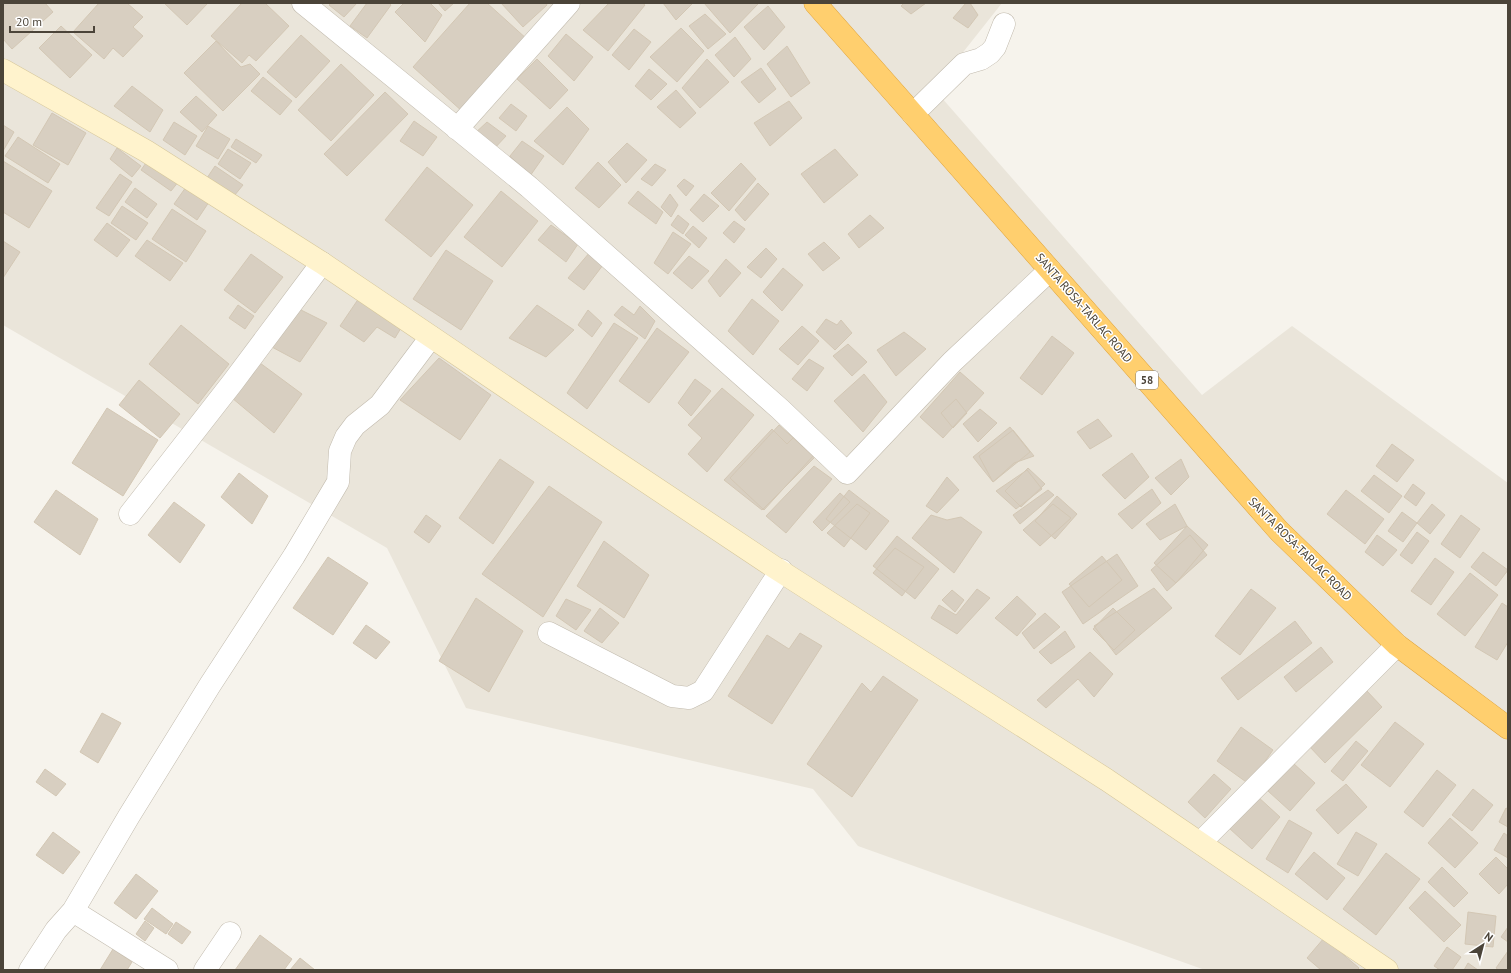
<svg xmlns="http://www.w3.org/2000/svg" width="1511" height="973" font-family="'PT Sans',sans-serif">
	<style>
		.residential { fill: #eae5da }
		.building { fill: #d8cfc1; stroke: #d3c7b4 }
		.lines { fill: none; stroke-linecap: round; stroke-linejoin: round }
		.street-casing { stroke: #c2bbae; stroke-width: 23 }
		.secondary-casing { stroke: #d6c79b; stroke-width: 23 }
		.highway-casing { stroke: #e0a43c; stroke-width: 23 }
		.street { stroke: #fff; stroke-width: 22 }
		.secondary { stroke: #fff3cd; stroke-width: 22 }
		.highway { stroke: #ffcf6e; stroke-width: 22 }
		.labels { text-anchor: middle; stroke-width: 3; stroke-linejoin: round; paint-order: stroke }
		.shield { fill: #fff; stroke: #817c74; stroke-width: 1 }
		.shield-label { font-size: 11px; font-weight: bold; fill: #4b4439 }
		.street-label { font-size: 12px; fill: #4b4439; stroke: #fff }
	</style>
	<rect width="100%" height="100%" fill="#f6f3ec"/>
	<path class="residential" d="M3 3H1002L934 89 1202 395 1292 326 1508 483V970H1205L858 846 813 789 466 708 387 548 3 325Z"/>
	<path class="building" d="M3 3H45L53 12 12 49 3 39Z
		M99 3H127L143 17 133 27 143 36 123 57 113 48 104 59 73 32Z
		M164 3H208L187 25Z
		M242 3H265L289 26 256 61 249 55 242 63 211 36Z
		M331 3H357L344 17 329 5Z
		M367 3H389L391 5 367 38 350 26Z
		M404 3H430L442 15 425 42 395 12Z
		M438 3H454L445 11Z
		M470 3H487L528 40 463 112 413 67Z
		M501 3H546L547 5 523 27Z
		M609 3H642L645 5 608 51 583 30Z
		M663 3H693L676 20Z
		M704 3H757L758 4 730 33Z
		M904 3H926L911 14 901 6Z
		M966 3H970L978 15 968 28 953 18Z
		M768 6 785 27 764 50 744 27Z
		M705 14 726 34 708 49 689 26Z
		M61 26 92 55 70 78 39 48Z
		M681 28 704 51 677 82 650 57Z
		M634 29 651 42 629 70 612 55Z
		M566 34 593 57 574 81 548 56Z
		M301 35 330 61 296 98 267 72Z
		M735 37 751 59 734 77 715 55Z
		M216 41 241 67 250 64 260 74 223 111 184 73Z
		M787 46 810 83 791 97 767 64Z
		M537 59 568 90 550 109 517 79Z
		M707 59 729 82 700 108 682 88Z
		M341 64 374 95 331 141 298 110Z
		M761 68 776 89 759 103 741 82Z
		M649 69 667 84 651 100 635 86Z
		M263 77 292 101 280 115 251 91Z
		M132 86 163 110 150 132 114 106Z
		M676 90 696 113 680 128 657 107Z
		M385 92 408 114 347 176 324 154Z
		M196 96 217 115 202 132 180 112Z
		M789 101 802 118 770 146 754 123Z
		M511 104 527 116 516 131 499 118Z
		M567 107 589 129 563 165 534 141Z
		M52 113 86 133 68 165 33 145Z
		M414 121 437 137 423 156 400 141Z
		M174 122 197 136 185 155 163 140Z
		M487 122 506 136 493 150 473 135Z
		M3 125 14 132 3 151Z
		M208 126 230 139 218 159 196 146Z
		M18 137 60 164 48 183 5 156Z
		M236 139 262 155 256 163 231 147Z
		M522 141 544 156 530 176 510 156Z
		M627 143 647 160 626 183 608 162Z
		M117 148 141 166 132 177 110 159Z
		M228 149 251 163 240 179 218 164Z
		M835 149 858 175 824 203 801 174Z
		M148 160 179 181 171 191 141 170Z
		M3 161 52 191 29 228 3 212Z
		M598 162 621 185 599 208 575 188Z
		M741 163 756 179 729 211 711 193Z
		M655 164 666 170 652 186 641 179Z
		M215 166 243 185 234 196 207 178Z
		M427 167 473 205 431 257 385 220Z
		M120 174 132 182 109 216 96 208Z
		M684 179 694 186 686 196 677 186Z
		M758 183 769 194 745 221 735 210Z
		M186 187 209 202 197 220 174 204Z
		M135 188 157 204 147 218 125 202Z
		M501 191 538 221 502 267 464 237Z
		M638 191 663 212 656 224 628 203Z
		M670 194 678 205 671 217 661 207Z
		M704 194 719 206 703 222 690 210Z
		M122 206 148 223 136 240 111 223Z
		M172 209 206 231 186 262 152 239Z
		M678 215 689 224 683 234 671 225Z
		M870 215 884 228 859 248 848 234Z
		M734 221 745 229 734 243 723 233Z
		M107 223 130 240 117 257 94 240Z
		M551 225 578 244 566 262 538 240Z
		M693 226 707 238 699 248 685 235Z
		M673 232 691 244 668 274 654 263Z
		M147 240 183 263 170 281 135 256Z
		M3 241 20 252 3 278Z
		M824 242 840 258 823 271 808 254Z
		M766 248 777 259 761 278 747 267Z
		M446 250 493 281 461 330 413 299Z
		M590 252 603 265 584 290 568 278Z
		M251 254 283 277 255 313 224 290Z
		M689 256 709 271 692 289 673 273Z
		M726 259 741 273 720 297 708 281Z
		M783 268 803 285 782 311 763 292Z
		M359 298 404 323 395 338 377 327 364 342 340 326Z
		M752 299 779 321 753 355 728 331Z
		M238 305 254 316 245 329 229 318Z
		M537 305 574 330 546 357 509 338Z
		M622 306 634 315 640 306 655 321 645 339 614 315Z
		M297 308 327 323 300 362 270 346Z
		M588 310 602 323 592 337 578 325Z
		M826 319 837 325 841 320 852 333 835 350 816 332Z
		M614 323 638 338 587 409 567 393Z
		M181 325 229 364 198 404 149 364Z
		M802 326 819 341 798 365 779 349Z
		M657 328 689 352 649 403 619 381Z
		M904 332 926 349 896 376 877 350Z
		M1052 336 1074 353 1042 395 1020 378Z
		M848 344 867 362 852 376 833 356Z
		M439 358 491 395 460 440 400 400Z
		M809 359 824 368 807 391 792 379Z
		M260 363 302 394 274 433 232 398Z
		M960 372 984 393 943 438 920 417Z
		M864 374 887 402 863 432 834 401Z
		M695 379 711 391 691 416 678 403Z
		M139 380 180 414 160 438 119 405Z
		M722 388 754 415 707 472 688 454 702 438 688 425Z
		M956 399 967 413 953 428 941 413Z
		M107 408 158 440 123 496 72 463Z
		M980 409 997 423 978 442 963 424Z
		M1098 419 1112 436 1090 449 1077 432Z
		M779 425 813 456 764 510 730 478Z
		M1010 427 1030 452 993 482 973 457Z
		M772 429 787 444 794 437 815 457 762 510 724 480Z
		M1013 430 1034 456 1014 463 993 482 979 456Z
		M1392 444 1414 460 1397 482 1376 466Z
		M1132 453 1149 477 1125 499 1102 475Z
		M500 459 534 482 493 544 459 518Z
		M1181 459 1189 477 1171 495 1155 478Z
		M814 466 832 479 786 533 766 516Z
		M1028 468 1045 484 1021 507 1005 491Z
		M1027 470 1042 489 1016 509 996 491Z
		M239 473 268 496 252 524 221 497Z
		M1374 475 1402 496 1389 513 1361 491Z
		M947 477 959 490 937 513 926 506Z
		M1413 484 1425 493 1416 506 1404 497Z
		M549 486 602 522 543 617 482 574Z
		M1152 489 1161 503 1132 529 1118 514Z
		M56 490 98 519 80 555 34 522Z
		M849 490 889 521 866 550 826 519Z
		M1048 490 1054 495 1020 524 1013 515Z
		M1346 490 1384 519 1365 544 1327 514Z
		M840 493 850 502 822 531 813 522Z
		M1057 496 1077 514 1055 539 1035 521Z
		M174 502 205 525 180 563 148 535Z
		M857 504 870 513 844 547 827 533Z
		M1053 504 1071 518 1040 546 1023 530Z
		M1175 504 1187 526 1160 540 1146 524Z
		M1432 504 1445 515 1430 534 1417 523Z
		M1402 512 1417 523 1403 542 1388 531Z
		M426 515 441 526 429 543 414 532Z
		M931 515 947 520 961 517 982 532 954 573 912 538Z
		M1461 515 1480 529 1460 558 1441 544Z
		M1187 526 1208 545 1176 583 1154 563Z
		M1417 532 1429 541 1412 564 1400 555Z
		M1190 535 1207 555 1167 591 1151 570Z
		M1377 535 1397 550 1383 566 1365 552Z
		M897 536 939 569 915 599 873 566Z
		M604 541 649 575 624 618 577 586Z
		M895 548 924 567 902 596 873 573Z
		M1483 552 1508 570 1496 586 1471 567Z
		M1117 554 1138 586 1083 624 1062 592Z
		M1102 556 1122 580 1089 607 1069 584Z
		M328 557 368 583 333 635 293 608Z
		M1435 558 1454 572 1431 605 1411 591Z
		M1470 573 1498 595 1465 636 1437 614Z
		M1154 588 1172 608 1116 655 1094 626Z
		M977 589 990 598 957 634 931 618 939 605 956 615Z
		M1251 589 1276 608 1240 655 1215 636Z
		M952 590 964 600 955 612 942 600Z
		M1017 596 1036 614 1017 636 995 618Z
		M476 598 523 631 489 692 439 661Z
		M566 599 591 610 576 630 556 616Z
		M1502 603 1508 607V642L1497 660 1475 647Z
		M600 608 619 623 602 643 584 631Z
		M1113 608 1135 630 1114 650 1093 629Z
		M1045 613 1060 627 1034 649 1022 633Z
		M1295 621 1312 643 1238 700 1221 678Z
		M366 625 390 642 376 659 353 643Z
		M1065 631 1075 647 1051 664 1039 652Z
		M800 633 822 646 772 724 728 696 767 635 789 649Z
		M1321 647 1333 662 1296 692 1284 677Z
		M1090 652 1113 674 1094 697 1078 679 1046 708 1037 700Z
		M883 676 918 700 852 797 807 764 862 683 871 692Z
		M1366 690 1382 707 1325 763 1309 746Z
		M102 713 121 723 98 763 80 752Z
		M1395 722 1424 744 1390 787 1361 765Z
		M1241 727 1273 750 1249 784 1217 761Z
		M1356 741 1368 751 1343 781 1331 771Z
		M1293 763 1315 783 1290 811 1268 791Z
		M45 769 66 784 56 796 36 782Z
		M1437 770 1456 785 1423 827 1404 812Z
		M1214 774 1231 789 1205 818 1188 802Z
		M1346 784 1367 807 1338 834 1316 810Z
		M1473 789 1493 805 1472 831 1452 815Z
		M1257 796 1280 817 1252 849 1229 828Z
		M1506 808 1508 809V827L1499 822Z
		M1450 818 1478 843 1455 868 1428 843Z
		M1289 820 1312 833 1288 873 1266 859Z
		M53 832 80 852 63 874 36 855Z
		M1356 832 1377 844 1358 876 1337 864Z
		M1504 833 1508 836V858L1494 850Z
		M1314 852 1345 878 1327 900 1295 874Z
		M1386 853 1420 879 1376 935 1343 909Z
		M1496 857 1508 869V884L1499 894 1479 874Z
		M1442 867 1468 893 1454 907 1428 882Z
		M136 874 158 891 136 919 114 903Z
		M1425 891 1461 925 1444 942 1409 908Z
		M152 908 173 924 166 934 144 919Z
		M1468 912 1496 916 1493 947 1465 944Z
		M145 921 154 928 145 941 136 934Z
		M176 922 191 932 182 944 168 934Z
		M1508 927V942L1501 937Z
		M260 935 292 959 284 970H235Z
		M1324 938 1359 968 1357 970H1321L1307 958Z
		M1447 947 1461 957 1452 970H1440L1434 966Z
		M113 949 132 962 127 970H100Z
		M1508 951V970H1499L1496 968Z
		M300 958 315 970H290Z
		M1468 963 1478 970H1464Z"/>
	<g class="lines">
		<defs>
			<path id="street" d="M303 3 529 187 780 409 847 473 952 362 1050 270
				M913 114 964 64 981 59 990 53 995 47 1004 24
				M457 129 569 3
				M130 514 233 382 322 263
				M549 633 672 696 689 698 703 691 781 570
				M1201 842 1397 645
				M73 911 167 970
				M30 970 56 930 73 911 129 816 210 685 294 556 338 482 340 451 346 437 355 425 380 405 431 337
				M205 970 230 933"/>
			<path id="secondary" d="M3 70 146 151 322 263 609 457 774 567 1107 780 1387 970"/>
			<path id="highway" d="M815 3 913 114 1279 531 1397 645 1508 728"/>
		</defs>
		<use href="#street" class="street-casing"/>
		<use href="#secondary" class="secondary-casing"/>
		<use href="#highway" class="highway-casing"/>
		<use href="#street" class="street"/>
		<use href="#secondary" class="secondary"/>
		<use href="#highway" class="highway"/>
	</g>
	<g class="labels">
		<rect class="shield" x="1136" y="371" width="22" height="18" rx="3"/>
		<g class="shield-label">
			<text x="1147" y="384">58</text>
		</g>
		<g class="street-label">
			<text transform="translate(1084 308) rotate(49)" y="4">SANTA ROSA-TARLAC ROAD</text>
			<text transform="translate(1300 549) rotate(45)" y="4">SANTA ROSA-TARLAC ROAD</text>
		</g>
	</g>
	<rect width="1511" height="973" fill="none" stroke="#4b4439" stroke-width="8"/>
	<g transform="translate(1483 945) rotate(36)" stroke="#ffffff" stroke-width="3" paint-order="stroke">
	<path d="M0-3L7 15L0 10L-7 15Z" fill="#4b4439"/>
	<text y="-6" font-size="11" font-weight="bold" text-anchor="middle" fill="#4b4439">N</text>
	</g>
	<path d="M10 26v6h84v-6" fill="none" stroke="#4b4439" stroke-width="2"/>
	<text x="16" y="26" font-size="12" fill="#4b4439" stroke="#ffffff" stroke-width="3" paint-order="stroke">20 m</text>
</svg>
